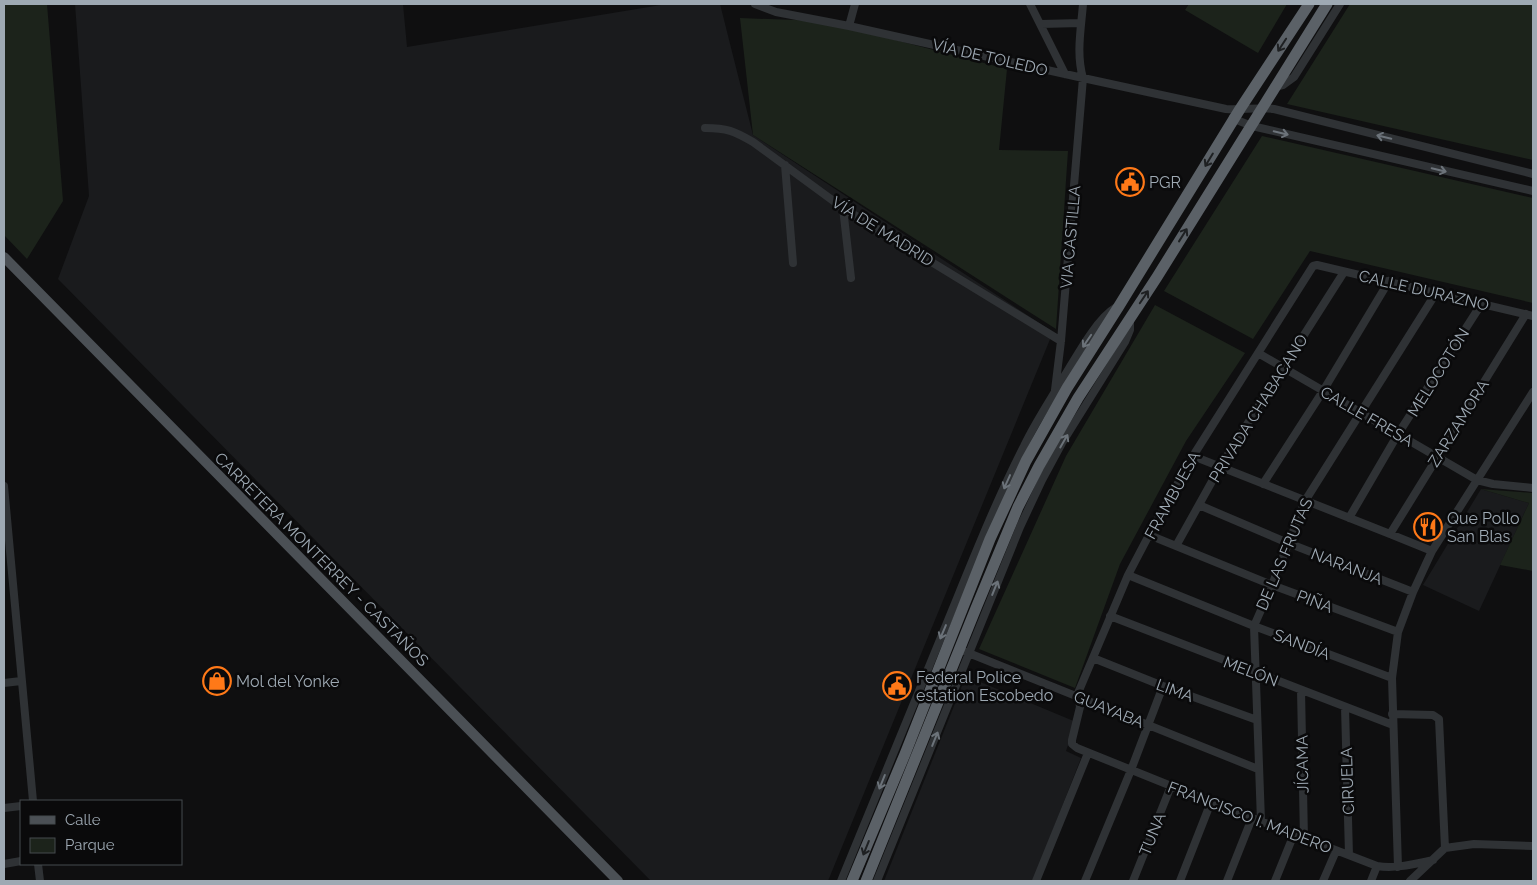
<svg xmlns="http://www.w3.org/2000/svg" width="1537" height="885" font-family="Raleway,sans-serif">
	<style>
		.built { fill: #1a1b1d }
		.green { fill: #1c231b }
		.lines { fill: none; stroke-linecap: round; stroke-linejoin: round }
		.minor { stroke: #2f3235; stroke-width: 8 }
		.major { stroke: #4b5055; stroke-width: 10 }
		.highway { stroke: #5b6167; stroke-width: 11 }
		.oneway { stroke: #1e2022 }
		.oneway2 { stroke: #6c737a }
		.labels { text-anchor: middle; stroke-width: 5; stroke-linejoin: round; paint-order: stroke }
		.street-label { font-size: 16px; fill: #9ea9b3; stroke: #0a0a0b }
		.poi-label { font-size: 16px; fill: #9ea9b3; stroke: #0a0a0b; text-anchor: start }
	</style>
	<rect width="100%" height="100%" fill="#0f0f10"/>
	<path class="built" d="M75 4H403L407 47 667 4H720L753 135 1053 332 828 881H651L58 279 89 196Z
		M1481 489 1529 503 1479 611 1423 585Z
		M966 676 1076 722 1066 751 1081 758 1033 881H884Z"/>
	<path class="green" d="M4 4H47L63 201 27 259 4 235Z
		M1189 4H1287L1258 53 1185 10Z
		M1350 4H1533V160L1287 104Z
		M740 18 822 21 1007 69 999 150 1068 151 1056 329 753 135Z
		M1262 136 1533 198V303L1310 251 1253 339 1164 291Z
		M1155 305 1245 353 1186 441 1120 564 1075 688 979 649 1066 456Z
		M1481 489 1533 493V571L1500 565 1529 503Z"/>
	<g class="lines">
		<path class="minor" d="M755 4 776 12 849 26 1083 78 1226 109C1242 110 1258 107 1274 109L1533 174
			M1030 4 1065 74
			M1041 24 1081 23
			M849 26 855 4
			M1274 87 1283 85 1294 77 1340 4
			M1233 117 1234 119 1252 126 1533 191
			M705 128C727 128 734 131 753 142L843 208 1061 341
			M785 165 793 263
			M843 208 851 278
			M1258 353 1477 480 1493 484 1533 488
			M1055 390 1061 341 1083 78C1076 54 1081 29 1083 4
			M1193 456 1390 534 1432 551
			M1263 484 1323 391 1389 281
			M4 486 33 801
			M1199 505 1288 543 1413 592
			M1349 518 1398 434 1482 303
			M1390 534 1526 314
			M1149 535 1272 585 1398 632
			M1176 546 1220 467 1344 272
			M1128 575 1254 626 1392 678
			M1110 616 1393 725
			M966 652 1258 769
			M1093 658 1163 686 1257 720
			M4 683 21 681
			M1301 690 1304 838
			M1345 707 1349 855
			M1392 714 1433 715 1439 719 1445 848
			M4 808 21 806
			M1261 821 1254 626 1272 585 1305 501 1436 293
			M1445 848 1474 844 1533 846
			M1433 860C1414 864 1396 869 1377 866L1211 802 1077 748 1072 744V740L1080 707 1078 693 1128 575 1149 535 1193 456 1313 266 1317 265 1533 316
			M4 864 21 861
			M38 864 40 881
			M1398 867 1392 678 1398 632 1413 592 1432 551 1533 392
			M841 881C879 790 915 699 953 608 975 554 997 499 1024 446 1035 423 1049 402 1062 380 1074 361 1096 319 1115 308
			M877 881 1020 527 1042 480 1062 443 1125 342 1130 330V320
			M1036 881 1088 753
			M1085 881 1131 770 1163 686
			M1133 881 1171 786
			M1180 881 1211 802
			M1227 881 1252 818
			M1275 881 1294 834
			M1323 881 1336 851
			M1371 881 1377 866
			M1410 881 1445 848"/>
		<path class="major" d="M4 257 618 881"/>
		<path class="highway" d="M852 881 905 754 990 539 1026 461 1067 388 1119 306 1240 109 1309 4
			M866 881 976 608 1018 507 1039 466 1078 398 1157 277 1327 4"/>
	</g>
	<defs><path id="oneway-shaft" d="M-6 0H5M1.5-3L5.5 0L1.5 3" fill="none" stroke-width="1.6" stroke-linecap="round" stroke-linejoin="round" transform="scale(1.25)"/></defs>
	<g class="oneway">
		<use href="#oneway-shaft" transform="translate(1282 45) rotate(123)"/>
		<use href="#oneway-shaft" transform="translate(1209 160) rotate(121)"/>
		<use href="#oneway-shaft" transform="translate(1183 235) rotate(-58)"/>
		<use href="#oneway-shaft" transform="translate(1144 297) rotate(-56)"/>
		<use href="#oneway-shaft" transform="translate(866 848) rotate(112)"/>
	</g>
	<g class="oneway2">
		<use href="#oneway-shaft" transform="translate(1281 133) rotate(13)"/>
		<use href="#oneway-shaft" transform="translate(1384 137) rotate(-167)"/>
		<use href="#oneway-shaft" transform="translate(1439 170) rotate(13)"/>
		<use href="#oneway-shaft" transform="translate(1087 341) rotate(124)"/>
		<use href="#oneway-shaft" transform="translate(1064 441) rotate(-60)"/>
		<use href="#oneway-shaft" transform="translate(1007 482) rotate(114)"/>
		<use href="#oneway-shaft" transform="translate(995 588) rotate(-68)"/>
		<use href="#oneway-shaft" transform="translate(943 632) rotate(113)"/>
		<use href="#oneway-shaft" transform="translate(935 739) rotate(-68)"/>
		<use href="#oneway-shaft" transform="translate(882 782) rotate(112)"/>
	</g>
	<defs>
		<symbol id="civic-ring" viewBox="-11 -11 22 22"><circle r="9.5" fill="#0a0a0b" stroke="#ff7918" stroke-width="1.5"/><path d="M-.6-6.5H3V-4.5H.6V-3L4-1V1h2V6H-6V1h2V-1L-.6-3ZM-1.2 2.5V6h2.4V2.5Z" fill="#ff7918"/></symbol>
		<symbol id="restaurant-ring" viewBox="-11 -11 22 22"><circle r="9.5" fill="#0a0a0b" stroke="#ff7918" stroke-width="1.5"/><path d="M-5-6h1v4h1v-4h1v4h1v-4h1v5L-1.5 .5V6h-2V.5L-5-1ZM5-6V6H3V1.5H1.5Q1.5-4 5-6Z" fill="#ff7918"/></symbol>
		<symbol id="shop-ring" viewBox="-11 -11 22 22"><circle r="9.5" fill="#0a0a0b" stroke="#ff7918" stroke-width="1.5"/><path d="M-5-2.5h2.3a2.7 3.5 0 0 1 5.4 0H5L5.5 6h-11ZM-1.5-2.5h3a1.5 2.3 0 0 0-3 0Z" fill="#ff7918"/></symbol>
	</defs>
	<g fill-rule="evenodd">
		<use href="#civic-ring" x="1114" y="166" width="32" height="32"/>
		<use href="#restaurant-ring" x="1412" y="511" width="32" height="32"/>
		<use href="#shop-ring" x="201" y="665" width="32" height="32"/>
		<use href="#civic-ring" x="881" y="670" width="32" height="32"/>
	</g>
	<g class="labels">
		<g class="street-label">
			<text transform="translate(990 57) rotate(13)" y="6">VÍA DE TOLEDO</text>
			<text transform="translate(883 231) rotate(32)" y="6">VÍA DE MADRID</text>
			<text transform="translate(1070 237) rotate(-85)" y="6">VIA CASTILLA</text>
			<text transform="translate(1424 290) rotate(13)" y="6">CALLE DURAZNO</text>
			<text transform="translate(1438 372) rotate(-58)" y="6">MELOCOTÓN</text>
			<text transform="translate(1258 408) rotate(-58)" y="6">PRIVADA CHABACANO</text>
			<text transform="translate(1367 416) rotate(30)" y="6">CALLE FRESA</text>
			<text transform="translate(1458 423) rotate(-58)" y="6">ZARZAMORA</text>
			<text transform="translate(1172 495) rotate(-61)" y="6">FRAMBUESA</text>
			<text transform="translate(1284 554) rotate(-67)" y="6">DE LAS FRUTAS</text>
			<text transform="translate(322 559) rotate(45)" y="6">CARRETERA MONTERREY - CASTAÑOS</text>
			<text transform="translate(1347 566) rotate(21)" y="6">NARANJA</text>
			<text transform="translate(1315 601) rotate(21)" y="6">PIÑA</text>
			<text transform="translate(1302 644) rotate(21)" y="6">SANDÍA</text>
			<text transform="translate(1251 671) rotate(21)" y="6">MELÓN</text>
			<text transform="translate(1175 690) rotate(20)" y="6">LIMA</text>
			<text transform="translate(1109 709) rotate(22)" y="6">GUAYABA</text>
			<text transform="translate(1302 764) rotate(-91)" y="6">JÍCAMA</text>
			<text transform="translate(1347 781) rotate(-92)" y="6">CIRUELA</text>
			<text transform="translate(1250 817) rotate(21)" y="6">FRANCISCO I. MADERO</text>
			<text transform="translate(1152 834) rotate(-68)" y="6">TUNA</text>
		</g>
		<g class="poi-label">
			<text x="1149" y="188">PGR</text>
			<text x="1447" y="524">Que Pollo<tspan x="1447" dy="18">San Blas</tspan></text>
			<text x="916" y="683">Federal Police<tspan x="916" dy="18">estation Escobedo</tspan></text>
			<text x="236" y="687">Mol del Yonke</text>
		</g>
	</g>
	<rect width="1537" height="885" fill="none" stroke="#9ea9b3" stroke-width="10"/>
	<rect x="20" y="800" width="162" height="65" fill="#0a0a0b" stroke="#454a4e"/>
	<rect x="30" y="816" width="25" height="8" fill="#4b5055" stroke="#454a4e"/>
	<text x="65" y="825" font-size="15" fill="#9ea9b3">Calle</text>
	<rect x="30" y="838" width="25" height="15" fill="#1c231b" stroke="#454a4e"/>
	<text x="65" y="850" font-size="15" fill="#9ea9b3">Parque</text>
</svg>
